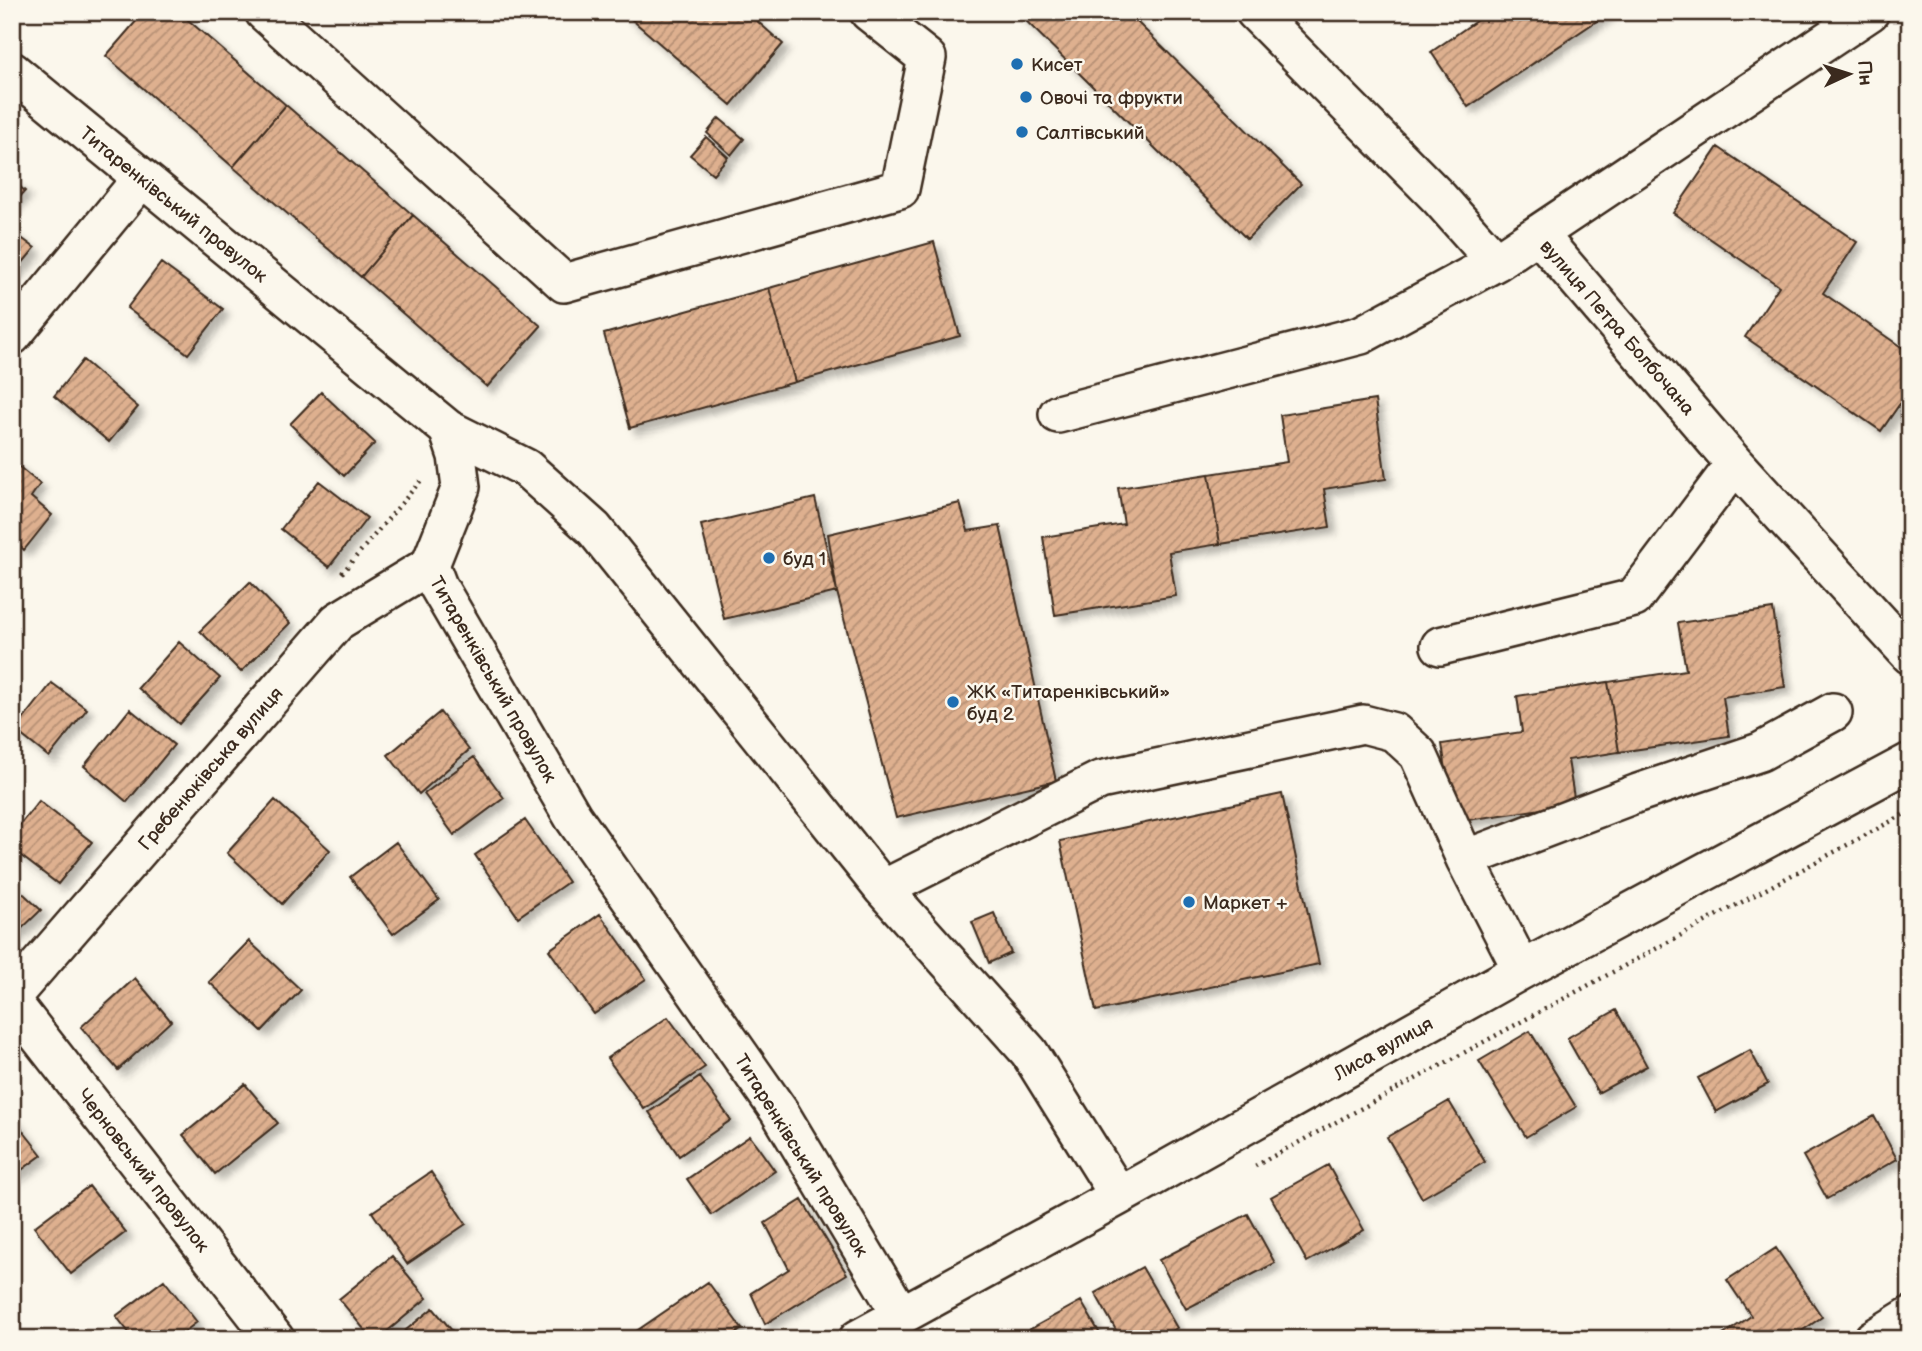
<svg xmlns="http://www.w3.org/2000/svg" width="1922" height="1351" font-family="'Balsamiq Sans',sans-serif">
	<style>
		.building { fill: url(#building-hatch); stroke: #3b2a1e; stroke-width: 2; filter: url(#shadow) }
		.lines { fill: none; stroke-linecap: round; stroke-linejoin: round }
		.minor-casing { stroke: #3b2a1e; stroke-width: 42 }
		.path { stroke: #3b2a1e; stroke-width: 4.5; stroke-dasharray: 2 5; stroke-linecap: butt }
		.minor { stroke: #fbf7ec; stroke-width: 37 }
		.poi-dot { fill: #1f6fb2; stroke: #fbf7ec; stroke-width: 2.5 }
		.labels { text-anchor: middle; stroke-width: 5; stroke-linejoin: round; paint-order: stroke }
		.poi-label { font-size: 19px; fill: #3b2a1e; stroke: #fbf7ec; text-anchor: start }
		.street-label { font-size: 19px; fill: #3b2a1e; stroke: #fbf7ec }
	</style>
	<defs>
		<pattern id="building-hatch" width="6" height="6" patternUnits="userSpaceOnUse" patternTransform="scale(1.75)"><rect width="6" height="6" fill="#deb08f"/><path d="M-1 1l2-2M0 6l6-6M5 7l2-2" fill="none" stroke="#b58f74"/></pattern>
		<filter id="shadow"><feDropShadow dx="6" dy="6" stdDeviation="3.5" flood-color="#0004"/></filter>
	</defs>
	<rect width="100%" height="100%" fill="#fbf7ec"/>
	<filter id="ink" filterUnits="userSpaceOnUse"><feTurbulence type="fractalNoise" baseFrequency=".0143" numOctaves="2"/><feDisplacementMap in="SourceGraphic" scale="14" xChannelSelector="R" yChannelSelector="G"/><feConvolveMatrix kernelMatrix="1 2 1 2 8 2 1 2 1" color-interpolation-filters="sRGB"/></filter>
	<g filter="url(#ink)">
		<path class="building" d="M144 12H179L286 105 233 167 106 56Z
			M623 12H747L783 44 731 105Z
			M1017 12H1127L1301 184 1247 239Z
			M1489 12H1610L1468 107 1431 52Z
			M286 105 413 215 361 277 233 167Z
			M719 118 744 139 731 155 707 133Z
			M706 137 728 157 713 174 690 155Z
			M1718 147 1857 242 1823 293 1910 353V389L1881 431 1745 337 1779 286 1673 213Z
			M12 180 25 191 12 206Z
			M413 215 541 326 487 387 361 277Z
			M12 231 35 248 12 276Z
			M934 242 960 336 795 382 769 288Z
			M161 263 223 309 188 354 127 308Z
			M769 288 795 382 630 428 604 334Z
			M83 360 138 407 109 442 54 396Z
			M321 392 375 443 344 476 290 424Z
			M1375 400 1386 479 1324 489 1330 527 1220 544 1209 474 1287 462 1280 415Z
			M12 461 40 484 31 497 52 515 24 550 12 539Z
			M1209 474 1220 544 1169 552 1176 596 1055 615 1043 537 1124 524 1118 488Z
			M319 481 367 518 329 567 281 529Z
			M815 498 837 592 724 619 701 525Z
			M960 503 968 531 1000 526 1056 781 896 818 837 592 828 534Z
			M250 582 290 623 241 672 200 631Z
			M1773 609 1785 687 1723 697 1729 736 1619 752 1608 682 1686 670 1678 623Z
			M179 642 220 678 179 724 138 688Z
			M1608 682 1619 752 1568 760 1575 804 1454 822 1442 744 1522 732 1517 696Z
			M52 683 87 709 49 757 15 730Z
			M130 709 174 745 127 802 84 766Z
			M440 712 469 750 419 794 388 755Z
			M474 757 504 798 454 835 424 794Z
			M1282 794 1319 964 1096 1011 1060 841Z
			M275 800 330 850 282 904 227 853Z
			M39 801 92 842 58 884 12 849V834Z
			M525 820 568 882 518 917 475 855Z
			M396 842 439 900 393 934 350 877Z
			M12 883 41 910 12 938Z
			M994 913 1011 953 989 963 972 922Z
			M600 914 646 979 594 1014 549 950Z
			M249 941 301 990 262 1031 209 982Z
			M135 978 171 1021 118 1070 81 1027Z
			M1616 1010 1647 1066 1598 1093 1567 1038Z
			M668 1017 705 1067 644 1109 607 1058Z
			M1530 1031 1576 1107 1526 1137 1479 1061Z
			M1750 1050 1768 1084 1716 1112 1698 1078Z
			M700 1077 731 1120 679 1156 649 1112Z
			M245 1084 278 1123 215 1174 183 1135Z
			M1449 1101 1485 1162 1422 1198 1387 1137Z
			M1874 1116 1897 1159 1827 1199 1803 1156Z
			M12 1117 42 1155 12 1177Z
			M750 1136 775 1171 712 1215 687 1179Z
			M1328 1165 1364 1230 1307 1262 1271 1197Z
			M431 1172 466 1224 407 1264 372 1212Z
			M89 1186 126 1232 71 1274 34 1227Z
			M802 1200 847 1274 765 1324 751 1293 789 1269 765 1223Z
			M1248 1214 1275 1263 1186 1309 1159 1260Z
			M1776 1248 1822 1317 1790 1339H1717L1751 1316 1727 1280Z
			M392 1256 427 1298 378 1339H372L339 1299Z
			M1142 1267 1177 1328 1158 1339H1121L1095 1293Z
			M164 1280 197 1322 175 1339H134L116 1316Z
			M708 1282 742 1329 728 1339H640L635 1332Z
			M1081 1301 1103 1339H1034L1029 1330Z
			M433 1308 459 1339H395Z
			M1668 1330 1673 1339H1653Z
			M1007 1331 1011 1339H990Z"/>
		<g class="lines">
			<defs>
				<path id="minor" d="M264 12 564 283 900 189 927 58 869 12
					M1255 12 1439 198 1496 262
					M12 71 448 429 457 456 461 487 430 565 438 586 573 817 779 1111 901 1315
					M1538 234 1735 464 1910 655
					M12 336 142 178
					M1058 414 1361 335 1496 262 1870 12
					M448 429 526 468 594 529 883 889 1029 1052 1119 1196
					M1440 646 1634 598 1735 464
					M1465 859 1638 793 1760 752 1833 712
					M883 889 1100 780 1363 724 1394 732 1418 754 1465 859 1522 970
					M12 996 338 621 430 565
					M12 1002 275 1339
					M858 1339 1119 1196 1522 970 1910 762
					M1873 1339 1910 1316"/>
			</defs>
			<use href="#minor" class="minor-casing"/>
			<path class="path" d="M342 573 423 478
				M1255 1166 1910 811"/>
			<use href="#minor" class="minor"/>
		</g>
	</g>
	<g class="poi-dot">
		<circle cx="1017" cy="64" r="7"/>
		<circle cx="1026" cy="97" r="7"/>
		<circle cx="1022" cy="132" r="7"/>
		<circle cx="769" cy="558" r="7"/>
		<circle cx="953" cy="702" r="7"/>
		<circle cx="1189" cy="902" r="7"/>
	</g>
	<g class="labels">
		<g class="poi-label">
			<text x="1031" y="71">Кисет</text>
			<text x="1040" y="104">Овочі та фрукти</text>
			<text x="1036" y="139">Салтівський</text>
			<text x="783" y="565">буд 1</text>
			<text x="967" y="698">ЖК «Титаренківський»<tspan x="967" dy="22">буд 2</tspan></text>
			<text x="1203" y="909">Маркет +</text>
		</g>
		<g class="street-label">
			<text transform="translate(174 204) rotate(39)" y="7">Титаренківський провулок</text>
			<text transform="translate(1618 327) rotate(49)" y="7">вулиця Петра Болбочана</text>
			<text transform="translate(494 679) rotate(60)" y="7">Титаренківський провулок</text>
			<text transform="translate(210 768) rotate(-49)" y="7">Гребенюківська вулиця</text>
			<text transform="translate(1383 1048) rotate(-29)" y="7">Лиса вулиця</text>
			<text transform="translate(802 1155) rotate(58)" y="7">Титаренківський провулок</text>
			<text transform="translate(144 1170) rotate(52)" y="7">Черновський провулок</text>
		</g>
	</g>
	<rect width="1922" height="1351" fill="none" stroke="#fbf7ec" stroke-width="42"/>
	<rect x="21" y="21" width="1880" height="1309" fill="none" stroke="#3b2a1e" stroke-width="2.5" filter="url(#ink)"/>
	<g transform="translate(1849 74) rotate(86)" stroke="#fbf7ec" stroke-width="5" paint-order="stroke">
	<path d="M0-5L12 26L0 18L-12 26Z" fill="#3b2a1e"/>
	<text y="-10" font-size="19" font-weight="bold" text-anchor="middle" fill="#3b2a1e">Пн</text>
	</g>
</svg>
